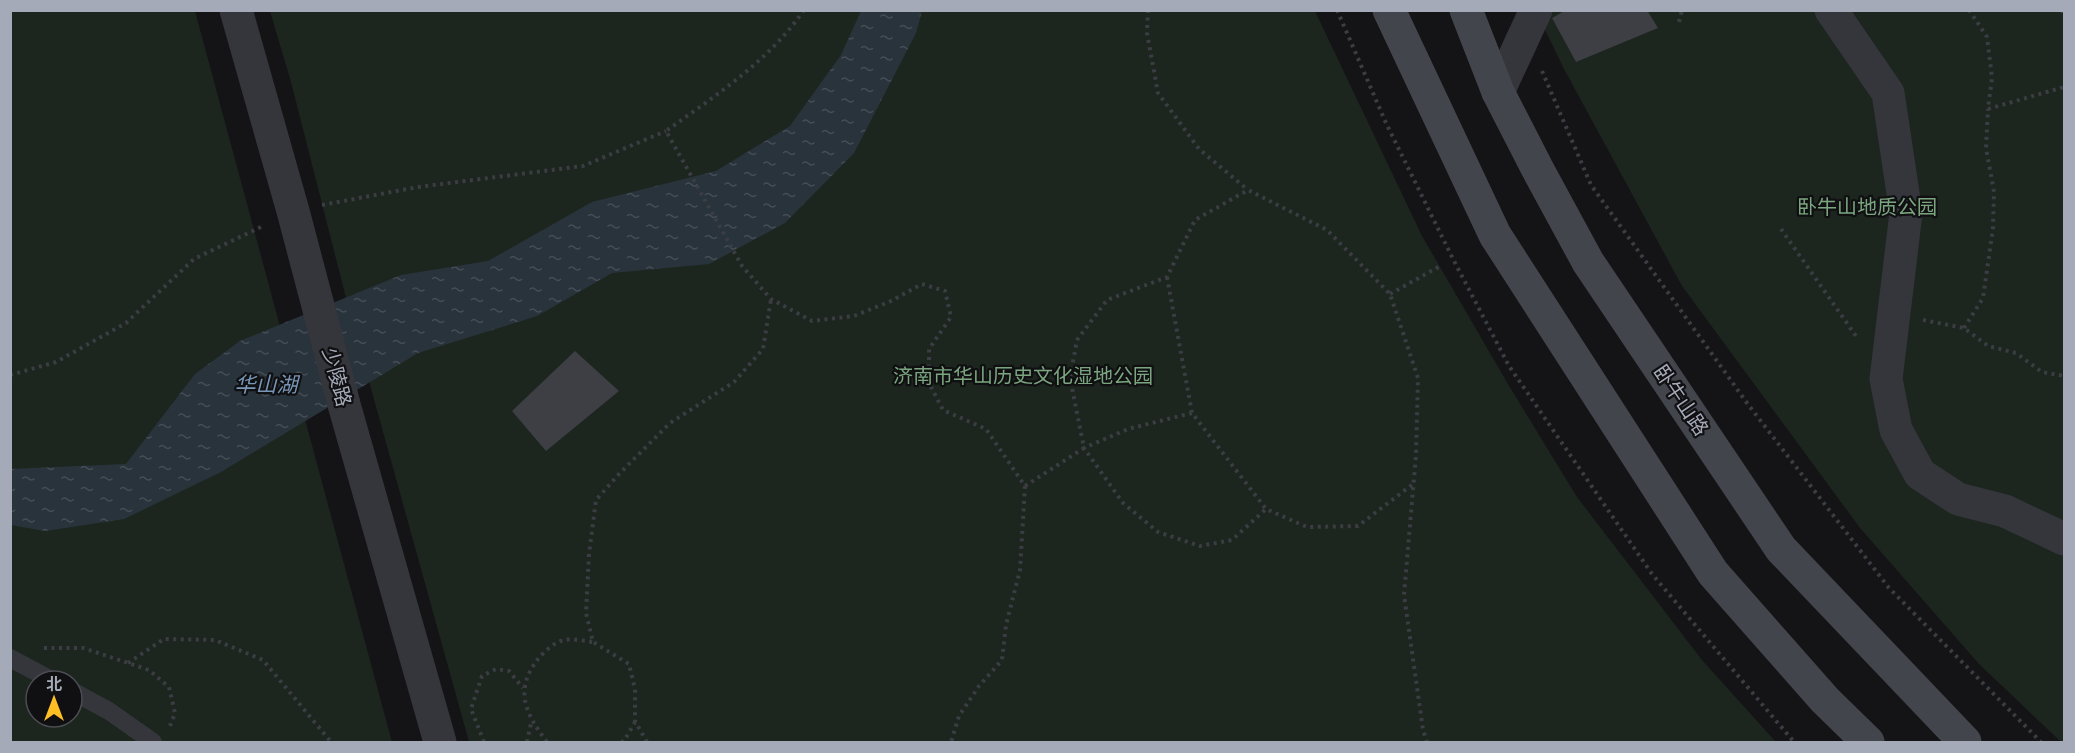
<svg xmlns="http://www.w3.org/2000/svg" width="2075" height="753" font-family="Karla,'Noto Sans SC',sans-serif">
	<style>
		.park { fill: #1c251e; fill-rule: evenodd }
		.water { fill: url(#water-ripples) }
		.building { fill: #3e3f44 }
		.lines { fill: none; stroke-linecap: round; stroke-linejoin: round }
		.path { stroke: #3b3d43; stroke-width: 4; stroke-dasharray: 3 4.5; stroke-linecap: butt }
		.service { stroke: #35363c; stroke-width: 18 }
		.minor { stroke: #35363c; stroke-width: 33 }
		.tertiary { stroke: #35363c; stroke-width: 33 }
		.secondary { stroke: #43454c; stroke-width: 33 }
		.labels { text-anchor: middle; stroke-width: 4.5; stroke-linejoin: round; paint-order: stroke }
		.park-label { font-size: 20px; fill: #7aa57e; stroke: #100f12 }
		.street-label { font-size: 20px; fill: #a5aab8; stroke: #100f12 }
		.water-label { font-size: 21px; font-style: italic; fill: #7897b7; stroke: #100f12 }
	</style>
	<defs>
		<pattern id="water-ripples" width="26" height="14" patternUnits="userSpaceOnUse" patternTransform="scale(1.5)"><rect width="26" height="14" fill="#29333c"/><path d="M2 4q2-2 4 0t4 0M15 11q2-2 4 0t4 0" fill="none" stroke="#454e56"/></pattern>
	</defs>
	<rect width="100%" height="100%" fill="#141417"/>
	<path class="park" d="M10 11H195L392 742H11ZM36 681H72V717H36Z
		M270 11H1315L1422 236 1508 384 1577 497 1702 660 1776 742H469L347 302 291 82Z
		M1536 11H2064V742H2061L1979 664 1860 528 1682 286 1564 69Z"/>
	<path class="water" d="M861 11H922L916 33 854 153 785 223 709 264 612 273 537 316 418 353 221 472 124 519 45 531 11 525 10 469 126 464 195 374 240 341 401 275 488 261 592 202 716 171 790 126 841 55Z"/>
	<path class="building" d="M1566 10H1647L1658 28 1576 62 1552 18Z
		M575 351 619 391 546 451 512 411Z"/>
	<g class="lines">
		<path class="path" d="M804 10C769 61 715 96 666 131L742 266 771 299 812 321 854 316 891 301 922 284 945 291 951 317 929 349V383L943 410 986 429 1025 486 1020 570 1006 625 1002 660 979 686 959 716 951 742
			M1148 10 1147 33 1158 93 1199 149 1248 190
			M1337 10 1386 123 1453 259 1509 366 1652 574 1794 742
			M1969 10 1987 37 1992 78 1988 109 2064 87
			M2062 10 2064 16
			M1679 22 1682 10
			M1542 71 1591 185 1747 403 1889 588 2041 742
			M322 205 418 187 583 166 666 131
			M1781 229 1858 339
			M1167 277 1192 413 1266 509 1307 527 1358 526 1413 484
			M1390 294 1442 265
			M1923 320 1964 328 1988 346 2016 353 2042 372 2064 376
			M1964 328 1983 298 1993 228 1994 192 1986 148 1988 109
			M10 375 56 362 126 323 194 259 265 225
			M1192 413 1128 429 1084 448 1123 503 1158 532 1200 546 1232 540 1266 509
			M1025 486 1084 448 1070 378 1077 340 1107 300 1167 277 1195 220 1248 190 1327 230 1390 294 1418 378 1416 455 1404 595 1423 730 1427 742
			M44 648H83L149 670 169 687 175 713 170 726
			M128 663 164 639 215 640 263 660 331 742
			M484 742 471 709 482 676 496 669 509 671 523 688
			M527 742 531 723
			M547 742C525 713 514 690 538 659 544 652 555 641 565 640 573 638 584 641 593 642
			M621 742 624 741 635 722
			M647 742 635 721V689L629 664 593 642 586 613 589 554 596 500 619 474 670 423 734 382 763 349 771 299"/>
		<path class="service" d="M10 658 53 681
			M72 691 109 711 153 742"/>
		<path class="minor" d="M1831 10 1888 93 1906 213 1886 379 1896 430 1920 474 1958 499 2005 511 2064 539
			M1498 92 1536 10"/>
		<path class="tertiary" d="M236 10 293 211 345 408 440 742"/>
		<path class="secondary" d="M1389 10 1495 235 1713 573 1825 700 1868 742
			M1466 10 1498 92 1537 168 1588 262 1781 549 1965 742"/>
	</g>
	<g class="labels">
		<g class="park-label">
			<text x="1867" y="214">卧牛山地质公园</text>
			<text x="1023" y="383">济南市华山历史文化湿地公园</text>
		</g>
		<g class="street-label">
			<text transform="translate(337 377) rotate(75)" y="7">少陵路</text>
			<text transform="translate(1681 400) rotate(56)" y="7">卧牛山路</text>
		</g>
		<g class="water-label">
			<text x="266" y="392">华山湖</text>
		</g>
	</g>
	<rect width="2075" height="753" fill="none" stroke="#a5aab8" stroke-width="24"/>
	<g transform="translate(54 699)"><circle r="28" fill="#100f12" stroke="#4c4d54" stroke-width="1.5"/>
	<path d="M0-4.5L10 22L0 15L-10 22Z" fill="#ffbe24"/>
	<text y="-9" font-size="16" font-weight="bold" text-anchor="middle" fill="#a5aab8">北</text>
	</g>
</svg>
